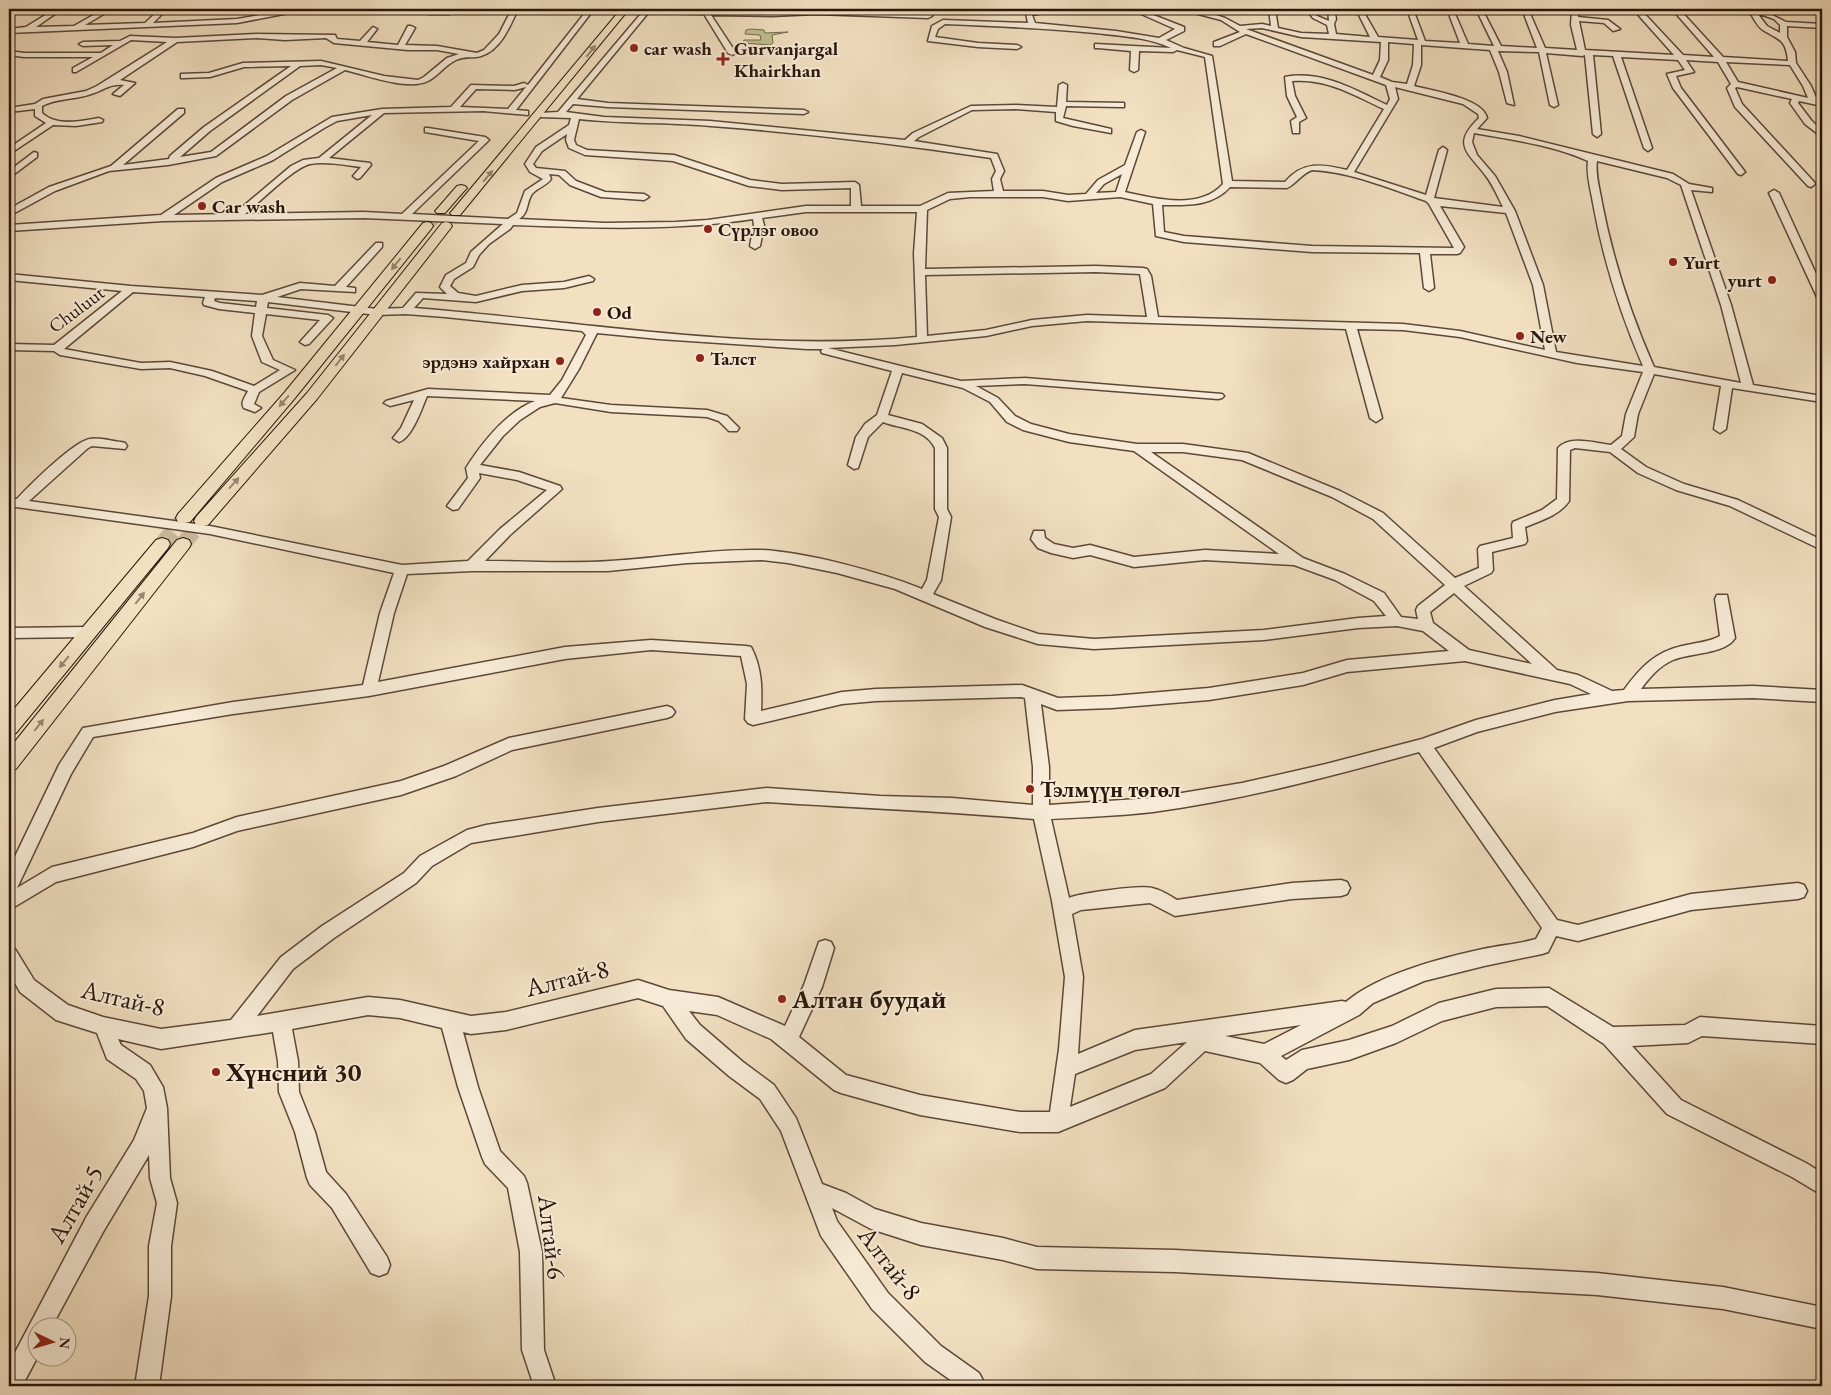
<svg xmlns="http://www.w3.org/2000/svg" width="1831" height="1395" font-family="'EB Garamond',serif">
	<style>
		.green { fill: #c0c18e; stroke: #756c4d }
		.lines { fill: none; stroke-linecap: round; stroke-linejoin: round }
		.major-tunnel-far1 { stroke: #cab89d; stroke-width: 12; stroke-dasharray: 12 6; stroke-linecap: butt }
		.major-tunnel { stroke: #cab89d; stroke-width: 16; stroke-dasharray: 16 8; stroke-linecap: butt }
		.minor-casing { stroke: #5c4839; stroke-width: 3 }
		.major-casing { stroke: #2a160c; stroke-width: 2 }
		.minor { fill: #f7ebd7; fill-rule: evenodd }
		.major { fill: #f2e0c1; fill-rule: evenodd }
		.oneway { fill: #988570 }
		.poi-dot { fill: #8f2418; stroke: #f7ebd7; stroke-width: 2 }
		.labels { text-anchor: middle; stroke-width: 4; stroke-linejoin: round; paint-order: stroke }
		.far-poi-label { font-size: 19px; font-weight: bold; fill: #2a160c; stroke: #f7ebd7; text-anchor: start }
		.far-street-label { font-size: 19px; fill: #2a160c; stroke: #f7ebd7 }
		.poi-label { font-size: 22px; font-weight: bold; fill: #2a160c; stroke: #f7ebd7; text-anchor: start }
		.near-street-label { font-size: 26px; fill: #2a160c; stroke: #f7ebd7 }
		.near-poi-label { font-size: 26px; font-weight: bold; fill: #2a160c; stroke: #f7ebd7; text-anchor: start }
	</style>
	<rect width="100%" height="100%" fill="#f2e0c1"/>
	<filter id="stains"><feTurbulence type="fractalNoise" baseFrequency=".004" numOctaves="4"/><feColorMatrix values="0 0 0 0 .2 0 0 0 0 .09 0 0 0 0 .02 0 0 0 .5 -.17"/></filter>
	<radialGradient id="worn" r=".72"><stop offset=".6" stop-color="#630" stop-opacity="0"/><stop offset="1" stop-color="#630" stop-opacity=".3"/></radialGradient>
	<path class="green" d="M751 29 764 30 765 33 788 32 772 35 773 43 770 45 742 43 744 40H761L760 35 745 34 746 30Z"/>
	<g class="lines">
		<path class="major-tunnel-far1" d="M427 226 441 211"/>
		<path class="major-tunnel" d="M162 544 184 518
			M183 544 202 521"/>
		<defs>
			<path id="minor" d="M55 9H62L36 27 74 26 104 9H112L85 25 145 23 160 9H167L153 23 237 19 296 9H310L237 23 9 33V29L26 27Z
				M449 9H455L450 14H428L425 12 428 10Z
				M512 9H518C510 26 501 50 481 56 472 59 467 55 456 60 445 65 438 76 428 81 408 91 366 75 345 70L292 100 216 156 168 165 109 171 55 191 9 216V209L49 187 111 166 178 109H184V113L123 165 169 159 170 156 204 127 291 66 244 67 210 77 184 78H181V74L209 73 243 63 321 61 384 76 418 80 424 77 447 58 459 54 437 50H408L334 43 326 38 285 40 257 38 177 42 120 80 135 83 120 96 113 94 124 85C111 83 104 90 91 94 75 100 57 98 42 106V113C57 127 81 121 99 118L103 120 102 122 76 126 53 125 11 153 9 152V148L46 123 35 116V109L9 112V108L35 104 43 99 86 91 97 86 167 42 131 40 76 72H73V68L93 57H24L9 55V51L24 53H101L113 45 83 46 79 44 83 42 120 41 130 36 175 38 257 34 335 35 337 39 360 41 373 27 377 29 367 42 398 45 408 26H411L415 28 405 45 437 46 477 53 484 50 499 34ZM321 65 337 68 286 96 211 152 180 157 210 131 300 66Z
				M588 9H594L516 110 528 111V115L483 111 384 113 329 158 370 163 371 165 360 178 357 179 353 176 361 167C344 165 326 161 310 164 293 168 260 202 245 214L364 212 402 214 479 141 425 132V128H428L485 137 489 140 412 214 508 219 517 213 525 191 543 179 530 172 525 164 536 147 569 125 571 118 539 117 535 115 539 113 558 112 645 9 772 12 816 10 927 14 928 9H934L932 16 928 18 816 14 772 16 711 15 736 53 732 55 728 53 704 14 648 13 577 99 608 103 804 110 808 112 804 114 608 107 573 104 566 112 604 117 710 121 905 140 913 133 971 106 1016 105 1057 107 1059 85 1063 83 1067 85 1066 102 1124 103V107H1121L1066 106 1063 118 1111 129V133L1073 126 1056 121V112L1016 109 972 110 919 137 914 141 997 154 1004 171 1000 179 1003 191H1043L1068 195 1086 194 1098 180 1125 165 1137 132 1141 130 1145 132 1125 192C1156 199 1200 210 1223 184L1205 57 1177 50 1173 52 1139 51 1138 70 1134 72 1130 70 1131 51 1098 48H1095V44L1171 48C1148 37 1121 36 1095 33 1045 28 995 26 945 24L938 29 935 37 978 43 1017 45 1021 47 1017 49 978 47 928 41 932 26 943 20 1028 23 1026 13 1041 10 1044 12 1043 13 1032 15 1035 23 1116 31 1159 38 1175 29 1130 9H1138L1184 27V31L1166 40 1184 48 1212 56 1232 181 1285 182C1303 161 1321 164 1347 170L1384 109C1354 95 1326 78 1292 81L1295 96 1306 118 1299 122V133H1293L1291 121 1297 117 1287 96 1285 77C1322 70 1355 90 1387 105L1390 99 1386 85 1246 34 1220 46H1214V42L1240 32 1221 20 1179 9 1203 11 1215 9 1214 11 1210 13 1225 18 1240 26 1262 24 1271 26 1269 9H1275L1278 28 1301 33 1329 34 1327 25 1313 18 1306 9H1312L1317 16 1329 21 1328 9H1334L1336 19 1334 24 1336 34 1370 37 1356 9H1362L1378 37 1418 40 1407 9H1413L1425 41 1460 43 1447 9H1453L1468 44 1494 46 1476 9H1482L1501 46 1537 48 1522 9H1528L1545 48 1577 50 1571 25 1572 9H1578V17L1608 20 1620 29 1613 31 1604 23 1579 21 1585 50 1674 55 1633 9H1640L1683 55 1714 57 1672 9H1679L1723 57 1788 61C1786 39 1779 40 1763 30 1758 27 1754 19 1751 14L1755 12 1754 9H1760L1786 22 1822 24V28L1787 26V37L1795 52 1796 63 1811 86 1817 100 1822 102V106L1799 101 1798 103 1811 120 1822 131V137L1805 124 1790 103 1792 99 1737 87 1735 88 1742 104 1814 182 1815 184 1811 187 1808 186 1735 107 1727 88 1731 84 1718 62 1686 60 1694 72 1676 76 1681 88 1745 172 1741 175 1738 174 1673 88 1667 74 1685 70 1678 60 1621 57 1652 148 1648 151 1644 148 1613 56 1593 55 1601 134 1597 137 1593 134 1585 55 1582 56 1546 53 1558 105 1554 107 1550 105 1539 52 1498 51 1507 72 1514 105 1507 103 1499 72 1490 50 1421 45V65L1414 86C1432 91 1483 98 1487 118L1477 129 1519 136 1673 174 1689 184 1712 188V192L1691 190 1731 305 1753 385 1822 396V402L1732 388 1726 429 1720 433 1714 429 1721 386 1654 374 1638 414 1634 437 1621 449 1646 467 1684 484 1738 500 1822 540V550L1730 506 1676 490 1638 473 1610 452 1575 448 1570 450 1569 501C1560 515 1540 521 1525 527L1527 541 1525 544 1492 552 1493 570 1491 573 1464 586 1557 670 1578 675 1612 691 1624 690C1640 668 1655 652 1682 646 1695 643 1709 642 1720 636L1715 599 1717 595H1727L1735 638C1726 654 1689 653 1673 660 1659 666 1650 677 1641 689L1753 686 1822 690V702L1753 698 1628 701 1555 712 1477 732 1434 748 1557 920 1578 925 1691 894 1798 883 1804 885 1807 891 1804 897 1798 899 1691 910 1578 941 1556 936 1548 952 1542 954 1484 966 1424 981 1373 1003 1359 1015 1281 1056 1286 1060 1302 1050 1349 1040 1392 1026 1439 1003 1496 989 1549 988 1613 1027 1685 1025 1700 1017 1822 1026V1044L1702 1036 1688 1043 1632 1046 1681 1100 1806 1163 1822 1173V1195L1792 1177 1667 1114 1604 1044 1547 1006 1496 1007 1442 1021 1396 1043 1349 1060 1307 1069 1293 1080 1286 1083 1279 1080 1260 1063 1205 1051 1165 1088 1058 1132H1020L920 1115 841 1093 834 1090 771 1039 717 1015 689 1011 700 1025 743 1062 774 1085 796 1118 822 1184 846 1193 875 1209 921 1223 1003 1238 1037 1247 1175 1250 1597 1273 1723 1287 1822 1307V1329L1723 1309 1597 1295 1175 1272 1037 1269 1003 1260 921 1245 871 1229 832 1208 837 1221 888 1293 941 1346 979 1373 986 1386H959L925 1362 872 1309 821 1236 781 1131 760 1099 729 1076 686 1039 663 1006 638 998 506 1030 471 1034 463 1032 478 1087 500 1151 524 1176 527 1183 542 1252 544 1350 556 1386H534L522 1350 520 1252 508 1188 485 1164 482 1157 458 1087 442 1028 400 1018 368 1015 292 1029 298 1061 299 1092 315 1132 326 1172 346 1194 387 1257 390 1265 387 1273 379 1276 371 1273 332 1208 310 1185 307 1178 295 1132 279 1092 278 1061 273 1032 161 1049 118 1039 121 1045 150 1065 163 1087 167 1108 170 1178 177 1203 171 1246V1296L159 1386H135L149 1296V1246L157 1203 150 1178 149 1155 103 1232 51 1328H38V1356L22 1386H9V1364L87 1216 134 1140 147 1108 144 1091 136 1079 107 1059 97 1033 56 1020 20 992 9 972V947L15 949 34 980 68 1005 103 1017 161 1029 231 1020 281 957 322 926 404 873 420 856 467 830 486 825 598 808 767 788 880 796 952 798 1033 805V767L1025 698 1021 697 876 701 842 704 753 725 748 723 745 719 747 684 741 656 651 650 565 659 369 696 233 714 93 737 71 774 17 888 52 867 193 833 237 817 401 781 444 766 509 738 667 706 672 708 675 712 672 716 667 718 512 750 456 776 401 795 237 831 193 847 56 882 9 910V869L59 765 83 728 233 702 363 685 380 613 394 573 210 534 9 506V498L17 499C29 486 74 441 90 439 99 437 111 441 121 442L125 443 127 446 125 449 92 446 88 448 29 501 210 526 402 565 468 561 500 529 547 490 517 480 479 473 480 478 458 509 453 510 447 506 468 478 466 468C482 443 506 412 535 401L427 396C422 408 412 438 399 442L393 438 401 428 414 400 390 406 384 403 386 401 428 389 550 395 562 380 586 335 582 331 445 317 406 314 377 315 268 302 267 308 328 315 333 318 309 344 305 345 300 342 320 320 266 314 262 336 273 360 295 370 259 392 254 404 261 408 255 412 244 408C240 403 245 397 248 391L205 376 170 368 141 369 60 355 54 351 9 350V344L54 345 122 291 9 280V274L131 286 262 295 300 283 335 286 376 243H382V247L346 287 355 288V292L301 289 277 297 377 309 403 308 416 293 447 294 440 287 446 275 466 263 471 252 503 224 364 218 163 221 9 231V225L161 215 216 178 267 156 332 117 382 109 451 107 471 85 514 86 524 83 528 85ZM1757 13 1774 19 1780 25V33L1767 26ZM1262 28 1301 37 1381 42 1380 60 1373 75 1246 29ZM1388 42 1414 44 1413 65 1407 84 1392 82 1380 77 1388 60ZM1726 62 1790 65 1803 86 1808 98 1738 82ZM526 87 508 109 460 107 476 89 515 90ZM1395 87 1463 104 1478 114 1479 118C1451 145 1468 152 1486 176 1493 185 1498 197 1503 207L1434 198 1447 150 1443 147 1439 150 1426 195 1354 172 1398 99ZM372 115 319 158 303 160 291 166 234 214 174 215 222 182 273 160 324 128 337 121ZM579 119C623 124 667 122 711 126 805 133 898 144 991 158L996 171 992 179 994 191 948 193 920 206H861L859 185 855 182 782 184 750 180 674 155 587 150 576 145 574 140ZM1474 133C1512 140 1554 145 1588 161 1586 175 1591 190 1593 203 1603 259 1620 313 1643 366L1556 352 1543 285 1515 211 1495 176 1477 155 1472 142ZM567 134 566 140 569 148 585 155 673 161 749 186 782 190 851 188V206H806L708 220 676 222 605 223 519 219C529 213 526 203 532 194 537 188 546 186 551 179L549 174 559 175 570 185 601 197 644 200 649 197 644 194 605 192 576 181 565 171 536 168 533 164 542 151ZM1597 161 1667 178 1681 185 1721 305 1741 383 1654 367C1631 315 1613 260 1602 203 1600 190 1595 175 1597 161ZM1312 170C1351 172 1389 188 1426 201L1429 204 1454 248 1312 246 1184 236 1164 232 1162 205C1187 205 1212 207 1230 187L1287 188C1296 184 1301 174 1312 170ZM1122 174 1116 192 1096 193 1104 184ZM970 197H1043L1068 201 1120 197 1153 204 1156 236 1184 242 1312 252 1420 253 1424 288 1429 291 1434 288 1430 254H1457L1460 253 1464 247 1440 206 1506 213 1533 285 1545 350 1460 331 1403 324 1158 317 1151 276 1147 269 1143 268 1096 266 925 269 927 210 950 199ZM806 212H917L914 253 917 337C749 353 581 321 414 308L423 298 476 302 522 291 564 288 593 281 594 279 589 276 564 282 522 285 476 296 458 293 450 286 454 279 473 267 479 255 489 244 510 229 513 225C594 228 673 231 753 219L754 225 750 246 755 249 760 246 764 225 762 218ZM1096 272 1140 274 1147 317 1087 315 1032 320 986 330 927 336 925 275ZM133 292 205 297 203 303 204 305 219 309 255 313 252 336 262 362 280 370 254 386 212 371 170 362 141 363 64 349ZM215 298 257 301 256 307 220 303 214 301ZM1087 321 1346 329 1370 418 1376 422 1382 418 1357 329 1403 330 1460 337 1577 363 1643 372 1626 414 1622 436 1611 445C1595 443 1570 435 1558 448L1557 499 1542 510 1513 522 1512 525 1513 538 1480 546 1478 549 1479 568 1455 578 1383 513 1340 491 1248 453 1183 444H1137L1069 434 1031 424 1015 416 998 398 976 386 1025 384 1218 399 1222 398 1224 396 1222 394 1025 378 961 381 828 348 895 345 986 336 1032 326ZM597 333 659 339 807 349H823L821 351 822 353 892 371 877 415 865 424 856 437 848 465 854 469 858 468 868 437 883 422C901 429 925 428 935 448V509L939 517 927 580 922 589C880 572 806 552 761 550 710 549 660 558 610 561 568 564 526 561 485 561L510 535 562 489 560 486 519 472 480 465 503 436 520 420 540 407 555 403 611 412 707 417 719 421 729 431H737L739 428 727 416 707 410 611 405 561 398 579 369ZM902 373 963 388 990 402 1007 422 1023 430 1069 442 1134 451 1279 554 1205 550 1134 557 1090 545 1073 548 1054 544 1045 538 1044 531H1034L1031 539 1038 548 1051 553 1073 558 1090 555 1134 567 1205 560 1294 565 1335 580 1374 601 1386 616 1358 618 1264 630 1094 639 1038 634 995 619 933 594 941 580 951 517 947 509V448L942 438 922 424 888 415ZM1151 452H1183L1242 460 1332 497 1373 519 1445 585 1418 606 1416 610 1418 619 1401 617 1384 593 1345 574 1303 558ZM761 560 788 563 837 573 895 589 985 627 1038 644 1094 649 1264 640 1358 628 1397 626 1423 631 1449 651 1347 660 1303 673 1209 688 1112 696 1058 698 1022 685 876 689 842 692 761 711C762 688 762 668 751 647L746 646 651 640 565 647 378 682 394 613 407 574 472 571H608L687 563ZM1454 593 1532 664 1469 650 1433 623 1430 612ZM1465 661 1570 684 1591 694 1555 700 1476 720 1422 739 1326 764 1242 783 1152 798 1049 805V767L1041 704 1057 710 1112 708 1209 700 1303 685 1347 672ZM1419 752 1542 928 1536 939C1519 944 1501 945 1483 949 1441 958 1379 974 1346 1002L1342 1001 1135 1030 1078 1054 1083 977 1072 914 1081 910 1150 903 1175 916 1292 899 1341 896 1347 894 1350 888 1347 882 1341 880 1292 883 1177 900C1169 895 1161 890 1152 888 1140 885 1081 893 1069 898L1051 819C1085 817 1119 816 1153 812 1243 800 1332 776 1419 752ZM767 802C856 808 945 811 1034 819L1052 901 1065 977 1059 1049 1050 1112H1020L920 1095 846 1075 799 1037 822 987 834 948 831 942 825 940 819 942 804 985 785 1026 718 997 669 990 638 980 506 1012 471 1016 400 1000 368 997 257 1016 293 969 334 938 416 883 432 866 471 843 598 822ZM1301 1025 1264 1044 1225 1036ZM1187 1042 1151 1074 1070 1107 1075 1074 1135 1050Z
				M1817 9H1822V11L1818 10Z
				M34 152 37 153V157L9 178V171Z
				M1774 190 1779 193 1822 287V300L1817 297 1769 193Z
				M88 627 93 628 95 632 93 636 88 637 9 638V628Z"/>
			<path id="major" d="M621 9H629L460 215H452L450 213 452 211Z
				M461 185 465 186 467 188 465 190 445 213H437L435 211 437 209 457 186Z
				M427 222 431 223 433 226 431 229 295 398 190 522 184 523 178 522 176 518 178 514 285 392 423 223Z
				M446 222 450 223 452 226 450 229 317 399 208 525 202 526 196 525 194 521 196 517 307 393 442 223Z
				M162 538 168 540 170 544 168 548 16 733 9 736V715L156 540Z
				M183 538 189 540 191 544 189 548 16 769 9 771V749L177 540Z"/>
		</defs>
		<use href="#minor" class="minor-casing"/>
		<use href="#major" class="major-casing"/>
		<use href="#minor" class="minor"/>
		<use href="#major" class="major"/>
	</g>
	<defs><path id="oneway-solid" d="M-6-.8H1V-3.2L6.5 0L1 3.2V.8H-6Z" transform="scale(1.25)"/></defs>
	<g class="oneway">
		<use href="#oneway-solid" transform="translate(591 51) rotate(-51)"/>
		<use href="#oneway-solid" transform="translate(488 176) rotate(-50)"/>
		<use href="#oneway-solid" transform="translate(396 264) rotate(128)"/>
		<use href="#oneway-solid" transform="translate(340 360) rotate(-52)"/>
		<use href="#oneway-solid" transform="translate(284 401) rotate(131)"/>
		<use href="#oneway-solid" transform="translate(234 483) rotate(-48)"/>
		<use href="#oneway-solid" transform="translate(140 598) rotate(-52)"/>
		<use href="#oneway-solid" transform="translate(64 662) rotate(130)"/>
		<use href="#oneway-solid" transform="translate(39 725) rotate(-51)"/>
	</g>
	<g class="poi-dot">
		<circle cx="634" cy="48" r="5"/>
		<path d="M720.5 51.5h5v5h5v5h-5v5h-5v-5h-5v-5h5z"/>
		<circle cx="202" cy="206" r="5"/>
		<circle cx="708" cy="229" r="5"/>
		<circle cx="1673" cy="262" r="5"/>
		<circle cx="1772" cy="280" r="5"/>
		<circle cx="597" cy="312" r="5"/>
		<circle cx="1520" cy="336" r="5"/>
		<circle cx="700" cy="358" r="5"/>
		<circle cx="560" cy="361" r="5"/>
		<circle cx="1030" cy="789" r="5"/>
		<circle cx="782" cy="999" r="5"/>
		<circle cx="216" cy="1072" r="5"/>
	</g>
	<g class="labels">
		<g class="far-poi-label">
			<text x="644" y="55">car wash</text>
			<text x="734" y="55">Gurvanjargal<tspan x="734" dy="22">Khairkhan</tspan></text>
			<text x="212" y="213">Car wash</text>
			<text x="718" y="236">Сүрлэг овоо</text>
			<text x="1683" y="269">Yurt</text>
			<text x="1762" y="287" text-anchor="end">yurt</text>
			<text x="607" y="319">Od</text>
			<text x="1530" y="343">New</text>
			<text x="710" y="365">Талст</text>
			<text x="550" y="368" text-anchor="end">эрдэнэ хайрхан</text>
		</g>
		<g class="far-street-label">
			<text transform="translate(76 309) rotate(-37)" y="7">Chuluut</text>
		</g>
		<g class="poi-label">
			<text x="1040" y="797">Тэлмүүн төгөл</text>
		</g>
		<g class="near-street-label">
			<text transform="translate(567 978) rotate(-14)" y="9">Алтай-8</text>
			<text transform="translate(123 998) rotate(13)" y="9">Алтай-8</text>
			<text transform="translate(75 1204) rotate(-60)" y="9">Алтай-5</text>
			<text transform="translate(552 1237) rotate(83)" y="9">Алтай-6</text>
			<text transform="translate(890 1263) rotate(52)" y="9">Алтай-8</text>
		</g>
		<g class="near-poi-label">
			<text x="792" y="1008">Алтан буудай</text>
			<text x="226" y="1081">Хүнсний 30</text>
		</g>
	</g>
	<rect width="1831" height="1395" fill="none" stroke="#f2e0c1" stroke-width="30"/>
	<rect x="10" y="10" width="1811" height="1375" fill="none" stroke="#2a160c" stroke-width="2.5"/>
	<rect x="15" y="15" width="1801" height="1365" fill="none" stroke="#2a160c"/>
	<g transform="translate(52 1342) rotate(95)"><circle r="24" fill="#f7ebd7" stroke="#a59686"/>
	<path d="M0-4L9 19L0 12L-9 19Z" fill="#8f2418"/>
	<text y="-8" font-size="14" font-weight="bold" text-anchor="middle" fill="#2a160c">N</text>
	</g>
	<rect width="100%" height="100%" filter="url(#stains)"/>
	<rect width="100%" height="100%" fill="url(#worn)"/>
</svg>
